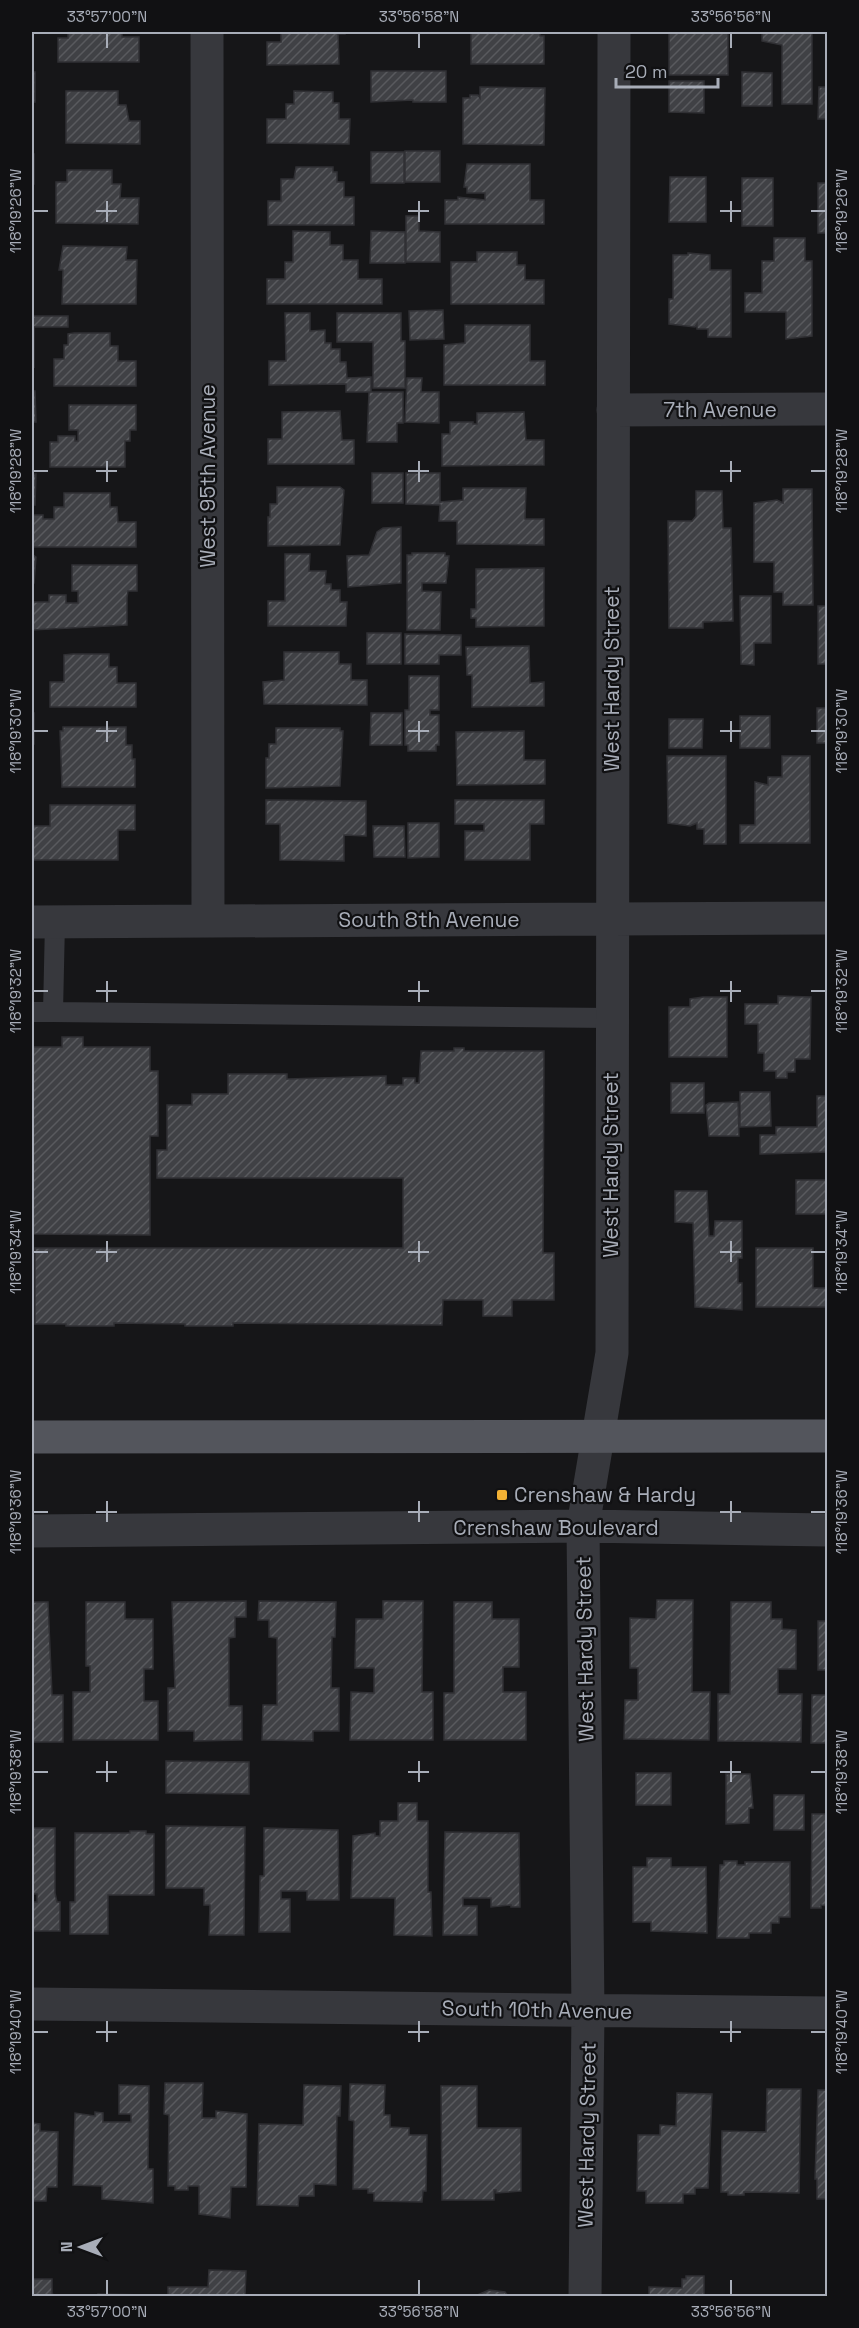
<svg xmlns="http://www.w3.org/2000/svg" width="859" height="2328" font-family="'Space Grotesk',sans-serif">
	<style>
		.building { fill: url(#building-hatch); stroke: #303034; stroke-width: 1.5 }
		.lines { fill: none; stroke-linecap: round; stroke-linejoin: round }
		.lane { stroke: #37383d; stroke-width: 20 }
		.street { stroke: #37383d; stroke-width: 33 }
		.primary { stroke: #53555c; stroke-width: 33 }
		.ticks { fill: none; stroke: #a8adb8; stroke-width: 2 }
		.poi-dot { fill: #f2b134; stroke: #111113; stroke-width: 2 }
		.labels { text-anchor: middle; stroke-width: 4.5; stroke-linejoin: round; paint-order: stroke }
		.street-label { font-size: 21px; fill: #a8adb8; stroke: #111113 }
		.poi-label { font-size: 21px; fill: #a8adb8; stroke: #111113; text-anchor: start }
		.neatline { fill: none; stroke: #a8adb8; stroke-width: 2 }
		.ticks-label { font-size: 15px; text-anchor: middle; fill: #a8adb8 }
	</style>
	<defs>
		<pattern id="building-hatch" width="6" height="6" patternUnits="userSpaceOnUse" patternTransform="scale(1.5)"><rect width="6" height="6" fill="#404145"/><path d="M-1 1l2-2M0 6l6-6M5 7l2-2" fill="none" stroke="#595a5e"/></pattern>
	</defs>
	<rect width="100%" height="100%" fill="#161618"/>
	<path class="building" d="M68 32H122V37H139V62H58V38H68Z
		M281 32H345V34H338L339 64 267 65V42H281Z
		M471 32H540V36H544V64H471Z
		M669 32H728V75H669Z
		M762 32H812V104H782V45L762 41Z
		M371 71H446V102H413V100L371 102Z
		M32 72H35V102H32Z
		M742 72 772 73V106H742Z
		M669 81H704V113L669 112Z
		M480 87 545 88 544 145 463 144V98H470V95H478L480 98Z
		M819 87H828V119H818Z
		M66 91H118V105H126L129 121H140V144L66 143Z
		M294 91 333 92V103H339V119H350L349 144 267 143V119H286V104H294Z
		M405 151H440V182H405Z
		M371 152H404V183H371Z
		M32 154H34V184H32Z
		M467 164H530V200H544V224H445V200H458V197L485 200V193H467V187H464Z
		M296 167H333V172H337V182H344V197H354V225H268V201H281V179H294Z
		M67 170H112V184H121L120 198H139L138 224 56 223V182H67Z
		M670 177H706V222H669Z
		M742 178H773V226H742Z
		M818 183H828V233H818Z
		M406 216H419V231L440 232V262H406Z
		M293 231 330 232V245H343V260H358V279H382V304H267V279H285V262H293Z
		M371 231 405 232V263H370Z
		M774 238H805V261H812V336L786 339V312H745V293H762V261H774Z
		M63 246 127 247 126 260H137L136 304H62L63 270H59Z
		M477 252H517V265H525V280H544V304H451V262H477Z
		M688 253 710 255V270H731V337H708V329H697V324L695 327 669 324V299H673V255H688Z
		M443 310 444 339 410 340 409 311Z
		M32 313 34 316H68V327H34V368Z
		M285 313H310V331L325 330V343H331V349H340V362H346L347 378 371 377V392H346V384L269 385V361H286Z
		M337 313H401V341H405V388H373V342H337Z
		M465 325H530V361H545V385H444V345L465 343Z
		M74 333H110V346H118V361H136V386H54V359H64V345H68V334Z
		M407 378H422L421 392H439V423L405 422Z
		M32 391H35L36 422H32Z
		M369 392H403V423H397V442H367Z
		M69 405H136V430H130V441H125V467H50V442H58V436H75V441H78V430H69Z
		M340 411 342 440H354V464H268V439H282V412Z
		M524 412 526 440H544V465L442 466V434H450V422H473V424H477V413Z
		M372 473H403V503H372Z
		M406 473H440V502L463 500V488H526L525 519H544V545L457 544V521H439L440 505 406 504Z
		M32 474H36L35 505H32Z
		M277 487H340L344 490 340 545 268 546V517H270V504H277Z
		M783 489H812L813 605H783V592H774V562H754V503L777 500 783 503Z
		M696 491H722L723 528H731L733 621 703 622V628H669L668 521H692L696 516Z
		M64 493H110V507H117L118 522H136V547H32V515H43V519H54V507H64Z
		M401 527V583L348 587 347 556 369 555 377 532 383 528Z
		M412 553H445V556H449L446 583H422V591L441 592 440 630H407V555H412Z
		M32 554 36 557 34 583H32Z
		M285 554H310L309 571H326L325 584H331V590H340V602H347L346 626H268V601H285Z
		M72 565H137V591H128L127 598V625L32 630V602H49V595H66V603H78V591H72Z
		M544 568V626L476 627V618H471V609H476V569Z
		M740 596H771V643H754V665L741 664Z
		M818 606H828V664H818Z
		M367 633H401V664H367Z
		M405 634 461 635V655H439V664H405Z
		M529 646 530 683 544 682V706L472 707V675H467L466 647Z
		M284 652H339V664H351V680H367V705L264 704 263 682 284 680Z
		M73 654H109V667H117V683H136V707H50V682H64V655Z
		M409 676H439V710H430V715H439V745H436V751H408V745H405V710H409Z
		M817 708H828V743H817Z
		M32 713H34V744H32Z
		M371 713H402V745H370Z
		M740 716H770V748H740Z
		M669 719H703L702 748H669Z
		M63 727H126V745H132V759H135V787H62L60 731H63Z
		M276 728H340V731H343L340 786 266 788V758H269V744H276Z
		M524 731V760H545V784L457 785 456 732Z
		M667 756H726V844H704V829H697V823L690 826 668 823Z
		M782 756H810V843H740V825H755V782L768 785V777H782Z
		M266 800 366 801V836L344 835V861L280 860V824H266Z
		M455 800H544V824H530V860H465V831H484V824H455Z
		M50 805H135V830H118V860H32V826H50Z
		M408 823H439V857L408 858Z
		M373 826H404L405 857H374Z
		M778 996 811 997 810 1059H795V1072H787V1078H776V1071H764V1053H758V1024H745V1004H778Z
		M703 997H727V1057H669V1007H690V999Z
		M62 1037H83V1047H150V1071H158V1136H150V1235L32 1234V1047H62Z
		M454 1048H464V1051H544L543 1253H554V1300H512V1316H483V1300H443L442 1325 233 1323V1326H185V1324L114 1323V1326H66V1324H35V1248H403V1178H157V1150H167V1105H192V1094H228V1074H287V1079L386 1076V1085H403V1078H415V1083H419L421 1051H454Z
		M671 1083H704V1113H671Z
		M740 1092H770L771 1126 740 1127Z
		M817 1096H828V1152L760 1154V1135H776V1127H817Z
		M738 1102 739 1136H709L706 1105 709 1103Z
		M796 1180H827V1214H796Z
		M675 1191H707L709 1236H714L715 1221H742V1258H738V1283H742V1310L695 1307 693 1223 675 1222Z
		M756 1248H813V1288H828V1307H756Z
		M657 1600H693L692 1692H710L709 1740 624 1739 625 1700H638V1668H630V1618L656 1619Z
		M246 1601V1617H235V1637L229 1638V1706H242V1740L194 1741V1731H168V1688H175L172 1602Z
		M259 1601 336 1602 335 1637H332L331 1688H339V1731H313V1741L262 1740 263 1705H277V1638L269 1637V1620H258Z
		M383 1601H423L422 1692H433V1740H350L351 1692 374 1693V1668H355L356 1619H383Z
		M32 1602H48L52 1695H63V1742H32Z
		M86 1602H125V1619H153V1669H144V1701H158V1740H73V1692H90V1666H86Z
		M454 1602H492V1619H519V1667H503V1692H526V1740H444V1693H454Z
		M731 1602H771V1619H782V1629L796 1630V1669H778V1694H802L801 1742 718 1741V1694H730Z
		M818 1621H828V1670H818Z
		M812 1695H828V1743H811Z
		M166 1761 249 1762V1794L166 1793Z
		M636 1773H671V1805H636Z
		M726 1774H750L753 1808H749V1823L726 1824Z
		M774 1795H804V1830H774Z
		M398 1803H417V1821H428V1892H431L432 1936 394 1935 395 1898H351L353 1836 375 1833V1836H380V1821H398Z
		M812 1814H828V1906L821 1905V1908H811Z
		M166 1826 245 1827 244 1935H209L210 1905H204V1888H166Z
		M32 1828H55V1893L57 1902H60V1931H32V1902H37V1894H32Z
		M264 1828 338 1830 339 1900H307V1891H281V1899H290V1932H259L260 1876H264Z
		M130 1831H146V1834H154V1895H108V1934H70V1902H75V1833H130Z
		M445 1832 519 1833 520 1907H511V1905L491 1907V1898H463V1906H477V1935H443Z
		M647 1858H671V1867H706L707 1933 651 1931V1922H633V1867H647Z
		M724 1861H737V1865H745V1862H790V1917H779V1923H771V1933H749V1938H717L720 1865H724Z
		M165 2083H203L202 2118H216V2111L247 2114 246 2187H231L230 2218 199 2214V2186H188V2190H175V2186H168L169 2115 164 2114Z
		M350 2084 385 2085 384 2115H390V2127L409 2128V2135H427L426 2191H423L422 2202 374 2201V2193H368V2189H353L354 2121 349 2120Z
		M119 2085 149 2086 148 2169H153V2203L102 2199V2186L73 2185 75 2113 95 2116V2112L103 2113V2122H131V2114H119Z
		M304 2085 341 2086 340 2116H337L336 2185 314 2184V2196H299L298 2206 257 2205 259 2124 303 2125Z
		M441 2086H477V2128H521V2191L496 2193V2190H494V2200H442Z
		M767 2089H801L799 2193 744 2192V2195H728V2192H721L722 2131 766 2132Z
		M818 2090H828V2199H817V2179H815Z
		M677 2093 712 2094 708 2188H695V2194H683V2203H646V2191H637L638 2135H660V2125L676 2126Z
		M32 2123 40 2124V2131L58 2132 57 2187H47L46 2201H32Z
		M209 2270 246 2271 245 2296H168V2287H208Z
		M686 2276H704V2296H649V2287L682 2288V2279H686Z
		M32 2279H52V2294L57 2296H32Z
		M489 2290 505 2292 508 2296H475Z
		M98 2294 148 2295V2296H98Z"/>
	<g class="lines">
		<path class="lane" d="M32 1012H53L55 922
			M53 1012 611 1018"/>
		<path class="street" d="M207 32 208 921
			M613 410 828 409
			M32 922 828 918
			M32 1531 583 1526 828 1530
			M32 2004 828 2013
			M585 2296 588 2011 583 1526 612 1353 614 32"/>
		<path class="primary" d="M32 1437 828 1436"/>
	</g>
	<path class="ticks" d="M107 33V48M419 33V48M731 33V48M107 201V222M419 201V222M731 201V222M33 211H48M96 211H117M408 211H429M720 211H741M811 211H826M107 461V482M419 461V482M731 461V482M33 471H48M96 471H117M408 471H429M720 471H741M811 471H826M107 721V742M419 721V742M731 721V742M33 731H48M96 731H117M408 731H429M720 731H741M811 731H826M107 981V1002M419 981V1002M731 981V1002M33 991H48M96 991H117M408 991H429M720 991H741M811 991H826M107 1241V1262M419 1241V1262M731 1241V1262M33 1252H48M96 1252H117M408 1252H429M720 1252H741M811 1252H826M107 1501V1522M419 1501V1522M731 1501V1522M33 1512H48M96 1512H117M408 1512H429M720 1512H741M811 1512H826M107 1761V1782M419 1761V1782M731 1761V1782M33 1772H48M96 1772H117M408 1772H429M720 1772H741M811 1772H826M107 2021V2042M419 2021V2042M731 2021V2042M33 2032H48M96 2032H117M408 2032H429M720 2032H741M811 2032H826M107 2280V2295M419 2280V2295M731 2280V2295"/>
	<rect class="poi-dot" x="496" y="1489" width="12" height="12" rx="3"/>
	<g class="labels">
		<g class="street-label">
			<text x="720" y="417">7th Avenue</text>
			<text transform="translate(208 476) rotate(-90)" y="7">West 95th Avenue</text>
			<text transform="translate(612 679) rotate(-90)" y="7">West Hardy Street</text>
			<text x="429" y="927">South 8th Avenue</text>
			<text transform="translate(611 1165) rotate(-90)" y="7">West Hardy Street</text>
			<text x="556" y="1535">Crenshaw Boulevard</text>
			<text transform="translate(585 1649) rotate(-91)" y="7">West Hardy Street</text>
			<text transform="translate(537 2010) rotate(1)" y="7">South 10th Avenue</text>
			<text transform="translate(587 2135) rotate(-89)" y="7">West Hardy Street</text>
		</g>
		<g class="poi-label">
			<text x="514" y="1502">Crenshaw &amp; Hardy</text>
		</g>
	</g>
	<rect width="859" height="2328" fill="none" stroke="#111113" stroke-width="66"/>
	<g transform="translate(81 2247) rotate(270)" stroke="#111113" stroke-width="4.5" paint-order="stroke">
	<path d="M0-4.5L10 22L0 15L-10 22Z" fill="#a8adb8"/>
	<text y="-9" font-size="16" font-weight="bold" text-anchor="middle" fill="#a8adb8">N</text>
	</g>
	<path d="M616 78v9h102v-9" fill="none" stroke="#a8adb8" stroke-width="3"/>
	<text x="625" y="78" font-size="18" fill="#a8adb8" stroke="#111113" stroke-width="4.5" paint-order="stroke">20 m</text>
	<rect x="33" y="33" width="793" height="2262" class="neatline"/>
	<g class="ticks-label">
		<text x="107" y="22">33°57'00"N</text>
		<text x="419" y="22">33°56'58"N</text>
		<text x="731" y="22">33°56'56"N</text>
		<text transform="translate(842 211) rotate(-90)" y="5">118°19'26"W</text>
		<text transform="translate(16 211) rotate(-90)" y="5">118°19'26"W</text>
		<text transform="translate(842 471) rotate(-90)" y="5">118°19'28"W</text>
		<text transform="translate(16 471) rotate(-90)" y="5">118°19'28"W</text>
		<text transform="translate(842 731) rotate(-90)" y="5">118°19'30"W</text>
		<text transform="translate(16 731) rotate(-90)" y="5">118°19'30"W</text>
		<text transform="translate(16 991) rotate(-90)" y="5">118°19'32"W</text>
		<text transform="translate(842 991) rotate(-90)" y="5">118°19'32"W</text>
		<text transform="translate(842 1252) rotate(-90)" y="5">118°19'34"W</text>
		<text transform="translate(16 1252) rotate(-90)" y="5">118°19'34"W</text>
		<text transform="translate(16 1512) rotate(-90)" y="5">118°19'36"W</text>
		<text transform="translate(842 1512) rotate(-90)" y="5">118°19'36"W</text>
		<text transform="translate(842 1772) rotate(-90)" y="5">118°19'38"W</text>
		<text transform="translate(16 1772) rotate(-90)" y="5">118°19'38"W</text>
		<text transform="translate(842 2032) rotate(-90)" y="5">118°19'40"W</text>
		<text transform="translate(16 2032) rotate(-90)" y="5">118°19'40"W</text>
		<text x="107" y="2317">33°57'00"N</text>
		<text x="419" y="2317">33°56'58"N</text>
		<text x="731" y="2317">33°56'56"N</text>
	</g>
</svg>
